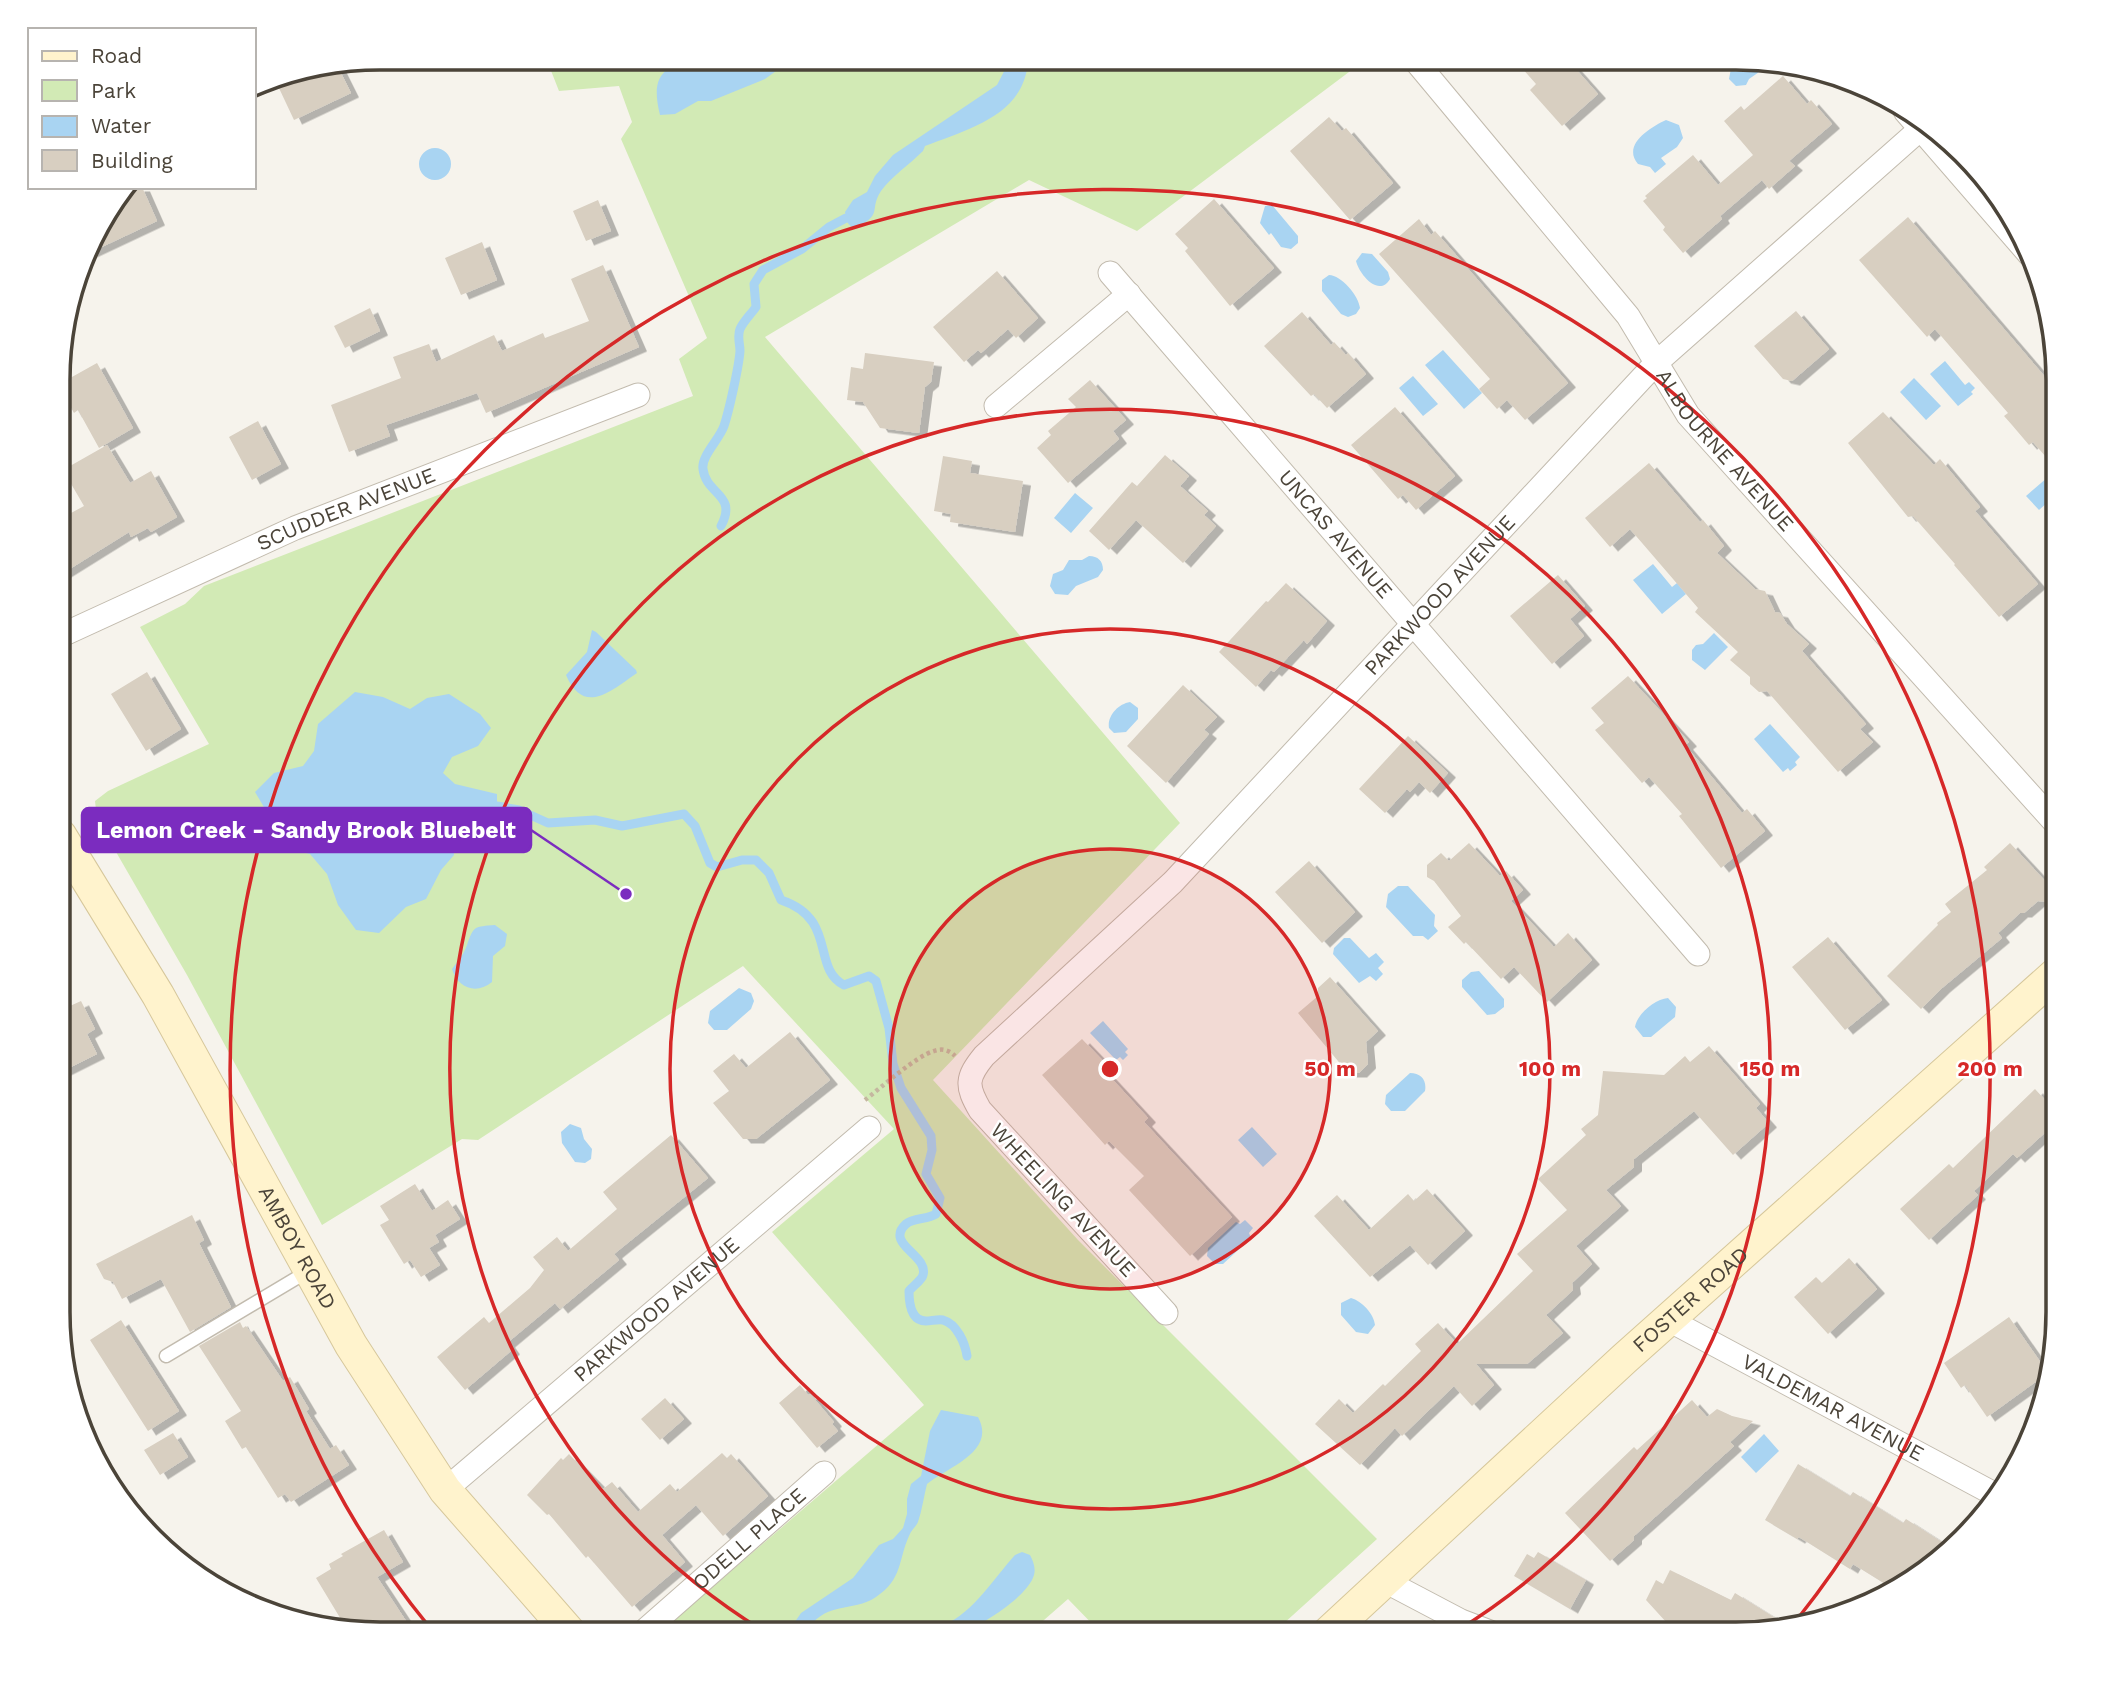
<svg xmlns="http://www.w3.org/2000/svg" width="2116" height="1692" font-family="'Work Sans',sans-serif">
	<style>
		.green { fill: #d2eab5 }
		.water { fill: #a9d4f2 }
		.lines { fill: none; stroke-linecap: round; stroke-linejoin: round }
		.stream { stroke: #a9d4f2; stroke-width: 9 }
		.building { fill: #d8cfc1; filter: url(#shadow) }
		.lane-casing { stroke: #c2bbae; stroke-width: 15 }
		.street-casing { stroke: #c2bbae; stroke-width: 25 }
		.secondary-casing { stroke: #d6c79b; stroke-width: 34 }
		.path { stroke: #c4b79f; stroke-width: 4.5; stroke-dasharray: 3.5 3.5; stroke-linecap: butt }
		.lane { stroke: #fff; stroke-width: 12 }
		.street { stroke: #fff; stroke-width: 23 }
		.secondary { stroke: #fff3cd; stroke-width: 32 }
		.ring { fill: none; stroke: #d62828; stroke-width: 3.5 }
		.labels { text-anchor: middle; stroke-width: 5; stroke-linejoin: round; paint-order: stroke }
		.street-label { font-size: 21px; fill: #4b4439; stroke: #fff }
		.rim { fill: none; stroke: #4b4439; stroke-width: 3.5 }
		.centre { fill: #d62828; stroke: #fff; stroke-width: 3.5 }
		.ring-label { font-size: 21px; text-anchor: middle; font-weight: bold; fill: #d62828; stroke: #fff; stroke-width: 5; stroke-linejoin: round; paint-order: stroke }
		.leader { fill: none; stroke: #7b2cbf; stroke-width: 2.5 }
		.callout-dot { fill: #7b2cbf; stroke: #fff; stroke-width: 2.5 }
		.callout { fill: #7b2cbf; stroke: #7b2cbf; stroke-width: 2.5 }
		.callout-label { font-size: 23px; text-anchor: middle; font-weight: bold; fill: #fff }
	</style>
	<defs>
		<filter id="shadow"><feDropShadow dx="8" dy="4.5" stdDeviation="0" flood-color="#0004"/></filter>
	</defs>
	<rect width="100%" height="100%" fill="#f6f3ec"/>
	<path class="green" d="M546 58 1365 60 1137 231 1029 180 765 337 1180 823 933 1080 1078 1240 1377 1539 1272 1634H1102L1068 1599 1028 1634H658L924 1405 772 1232 894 1129 743 966 478 1140 462 1139 322 1225 187 975 97 819 95 801 108 791 209 744 140 627 185 604 204 586 693 396 679 359 707 338 621 139 632 122 619 86 559 91Z"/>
	<path class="water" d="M701 58H815L776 71 765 79 711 101H698L675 114 660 115C650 75 663 65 701 58Z
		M1011 58H1028C1027 115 968 129 925 146L923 151C910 164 892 176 881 191 868 211 885 214 853 229L847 222 845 212 853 200 867 192 875 176 893 155 997 85Z
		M1736 58 1763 60 1762 70 1749 79 1746 85 1736 86 1729 79 1732 63Z
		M1666 120 1679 125 1683 138 1677 147 1661 158 1666 164 1655 173 1650 167 1638 164C1622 145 1649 128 1666 120Z
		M419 164a16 16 0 1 1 32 0a16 16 0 1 1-32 0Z
		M1272 205 1298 236V243L1291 249 1281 247 1271 233 1269 235 1260 223 1265 206Z
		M1362 253 1372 254 1388 272 1390 279C1379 298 1359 274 1356 261Z
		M1329 275C1341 275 1359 296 1360 308L1356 314 1348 317 1341 314 1322 291V280Z
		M1443 350 1482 393 1464 409 1425 365Z
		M1945 361 1965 385 1969 382 1975 388 1971 392 1973 394 1958 406 1930 374Z
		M1413 376 1438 404 1423 416 1399 388Z
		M1914 378 1941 406 1926 420 1900 392Z
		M2055 471 2058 474V493L2039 510 2026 496Z
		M1075 493 1093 508 1071 533 1054 518Z
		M1089 556C1098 556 1103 561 1103 570L1098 577 1076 586 1068 595 1055 594 1050 586 1053 574 1063 570 1069 560H1082Z
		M1653 564 1672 587 1677 583 1686 594 1662 614 1633 580Z
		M592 630 596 632 636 670 637 673C612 690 584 717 566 675L587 652Z
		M1714 633 1728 647 1705 670 1692 660V650L1696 645 1703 644Z
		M355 692 383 697 410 709 427 698 449 694 480 714 491 728 478 746 452 757 443 773 455 784 497 794V806C484 819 467 826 452 837L454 855 441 870 426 899 406 907 379 933 356 930 338 905 327 874 310 854 274 845 277 829 255 792 274 773 303 766 314 751 318 724Z
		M1130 702 1138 708V719L1126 732 1114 733 1109 728C1107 716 1118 704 1130 702Z
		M1770 724 1800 757 1795 762 1797 765 1790 771 1788 768 1783 772 1754 739Z
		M1398 886H1408L1435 915 1434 926 1438 931 1428 940 1423 936H1413L1386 907 1388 894Z
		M495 925 507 934 505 946 493 956 492 982C476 995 458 988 452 969 458 961 464 954 467 945 474 925 474 927 495 925Z
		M1344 938H1350L1369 958 1376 953 1384 962 1378 968 1383 974 1376 981 1370 976 1359 983 1333 954 1334 948Z
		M1479 971 1504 999V1007L1495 1014 1487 1015 1462 987V980L1471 972Z
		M739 988 751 993 754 1001 751 1009 727 1030H714L708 1023 710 1011Z
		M1668 998 1676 1007 1675 1017 1651 1037H1643L1635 1027C1637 1014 1655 999 1668 998Z
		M1103 1021 1128 1049 1125 1052 1128 1055 1123 1060 1120 1057 1116 1060 1090 1033Z
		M1410 1073C1421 1073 1427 1080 1425 1091L1405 1111H1391L1385 1104 1386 1095Z
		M570 1124 581 1128 584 1139 592 1149 591 1159 585 1163 575 1162 562 1143 561 1132Z
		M1252 1127 1277 1154 1263 1167 1238 1140Z
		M1245 1220 1253 1228 1249 1233 1251 1238 1223 1264H1215L1207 1256 1208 1248 1236 1222 1240 1224Z
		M1351 1298C1362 1301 1374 1314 1375 1325L1368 1334 1356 1332 1341 1315V1303Z
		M941 1410 978 1417C997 1452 947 1467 927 1484 924 1496 922 1510 918 1522 916 1527 911 1530 909 1536 898 1560 903 1579 876 1597 853 1613 822 1600 806 1634H789L790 1629 801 1613 853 1578 879 1545 893 1539 903 1528 907 1514V1499L911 1484 921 1476 930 1431Z
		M1764 1434 1779 1451 1756 1473 1741 1457Z
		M1022 1552 1030 1555C1033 1561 1036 1568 1034 1575 1028 1597 977 1629 956 1634 941 1637 922 1634 906 1634 918 1628 931 1630 944 1625 974 1612 994 1578 1015 1555Z"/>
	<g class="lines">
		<path class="stream" d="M721 526C738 494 706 495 703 469 701 456 719 440 724 426 729 411 739 366 740 351 740 344 737 336 740 329 743 322 751 314 756 307L754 284 763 270 802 249 829 227 846 218
			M497 806 519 810 548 823 595 820 622 826 684 814 695 826 710 863 717 867 742 860H756L769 873 781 900C838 919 811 968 844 985L869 976 876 981 889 1028 893 1064 901 1088 931 1136 932 1150 926 1174 940 1198 936 1214C927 1220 914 1217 906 1224 884 1244 929 1255 923 1275 922 1280 913 1286 909 1291 909 1304 911 1321 926 1321 931 1321 938 1319 943 1320 957 1324 965 1343 967 1356"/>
	</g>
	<path class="building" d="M1513 58H1566L1598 94 1562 126 1530 90 1536 84Z
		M337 65 351 93 294 120 278 86 315 69Z
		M1783 76 1807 104 1811 100 1832 124 1789 161 1795 166 1769 189 1762 180 1720 216 1722 219 1683 253 1663 230 1665 227 1643 201 1647 198 1645 196 1693 155 1718 185 1753 155 1724 121 1741 106 1744 110Z
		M1329 117 1342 131 1346 128 1393 183 1350 220 1290 151Z
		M137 187H142L157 221 89 253 101 219 121 194Z
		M1214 199 1274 268 1230 306 1185 251 1188 248 1175 234Z
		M598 200 611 231 586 241 573 211Z
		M1908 217 2058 392V471L2033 442 2029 445 2012 425 2004 416 2008 413 1935 329 1927 337 1859 260Z
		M1419 219 1431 235 1435 231 1568 383 1525 420 1507 400 1497 409 1479 389 1490 379 1379 254Z
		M482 242 497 280 461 295 445 258Z
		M603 265 639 347 486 413 477 393 386 425 390 436 349 452 331 405 401 378 393 357 429 344 436 362 494 335 502 351 543 333 545 338 589 321 571 279Z
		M997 271 1038 318 1016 338 1008 329 981 353 978 350 964 362 933 327Z
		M370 308 380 331 345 348 334 326Z
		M1796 311 1829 349 1792 381 1783 379 1754 346Z
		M1302 312 1331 345 1334 342 1346 355 1348 353 1366 374 1327 408 1314 394 1311 396 1264 346Z
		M865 353 934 362 931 382 925 387 919 433 880 428 863 402 847 400 851 367 863 369Z
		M97 363 133 428 99 448 78 410 74 413 61 390 66 387 63 382Z
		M1090 380 1126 420 1113 431 1119 439 1068 483 1037 448 1051 435 1048 431 1076 407 1068 399Z
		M1395 407 1455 476 1416 510 1403 495 1398 499 1351 445Z
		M1883 412 1934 465 1940 459 1980 507 1975 511 2038 584 1999 617 1954 565 1955 564 1913 516 1908 517 1848 443Z
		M258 421 281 464 252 480 229 437Z
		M107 445 130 483 151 471 177 517 151 532 148 528 131 537 129 532 60 575V519L84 506 63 470Z
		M1165 455 1189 476 1180 486 1208 511 1204 515 1216 526 1183 563 1136 520 1109 550 1089 531 1132 482 1137 486Z
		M943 456 972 461 970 473 1023 481 1015 532 950 522 951 514 934 511Z
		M1649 463 1700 522 1703 520 1724 546 1717 553 1755 589 1765 591 1775 612 1780 613 1787 624 1809 644 1802 651 1866 724 1860 729 1873 742 1838 772 1767 691 1759 692 1750 684V677L1730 660 1738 652 1695 612 1698 608 1630 529 1610 547 1585 518Z
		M1558 575 1585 606 1570 619 1584 636 1552 664 1510 616Z
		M1286 583 1327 621 1307 644 1304 640 1274 672 1271 670 1256 687 1219 652 1266 601 1268 602Z
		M147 672 181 729 146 751 111 694Z
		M1628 676 1689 742 1685 745 1742 813 1747 809 1765 831 1721 868 1679 816 1682 814 1649 777 1642 783 1595 730 1604 723 1591 708Z
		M1183 685 1217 717 1204 730 1209 734 1166 783 1127 746Z
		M1408 736 1448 773 1430 793 1419 782 1410 792 1407 789 1385 813 1359 789Z
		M1469 843 1500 876 1506 871 1523 890 1511 901 1554 947 1568 933 1592 960 1547 1002 1514 967 1501 979 1466 942 1464 944 1448 927 1461 916 1434 881 1427 877V865L1441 853 1449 861Z
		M2010 843 2058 895V903L2038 901 2024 913H2020L1998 933 2002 938 1942 988 1921 1009 1887 976 1938 925 1937 923 1951 912 1945 904 1987 870 1984 867Z
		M1309 861 1355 912 1322 943 1275 892Z
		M1828 937 1882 1000 1845 1030 1792 967Z
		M1330 977 1378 1031 1366 1042 1368 1064 1359 1073H1348L1298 1013 1318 996V988Z
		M81 1001 95 1029 87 1034 97 1054 59 1073V1011Z
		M790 1032 830 1080 756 1139H743L713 1103 729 1091 713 1071 734 1054 746 1068Z
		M1082 1039 1105 1063 1101 1067 1148 1118 1144 1122 1232 1217 1190 1256 1129 1190 1144 1176 1109 1141 1105 1145 1042 1075Z
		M1709 1046 1760 1104 1756 1108 1769 1123 1733 1155 1694 1111 1634 1159V1167L1606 1190 1621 1206 1576 1246 1592 1264 1572 1283 1573 1290 1546 1315 1563 1333 1527 1364H1476L1494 1385 1472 1406 1454 1386 1402 1436 1395 1428 1360 1465 1315 1424 1339 1399 1353 1413 1383 1384 1385 1386 1421 1351 1415 1344 1438 1323 1457 1344 1533 1271 1517 1254 1567 1210 1538 1179 1586 1135 1581 1129 1598 1115 1603 1071 1664 1075 1685 1056 1690 1062Z
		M2035 1089 2058 1114V1121L2017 1158 2013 1154 1974 1191 1978 1195 1929 1240 1900 1209 1949 1164 1953 1168Z
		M671 1135 708 1178 614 1254 619 1260 560 1309 555 1303 507 1343 512 1350 465 1390 437 1357 484 1317 489 1323 530 1288 544 1270 533 1257 557 1237 568 1251 617 1209 603 1192Z
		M415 1184 432 1211 448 1200 460 1219 435 1235 439 1242 429 1248 440 1265 421 1277 410 1260 404 1264 380 1225 389 1220 380 1206Z
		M1427 1189 1465 1231 1428 1265 1410 1245 1370 1277 1314 1216 1337 1195 1369 1230 1408 1194 1414 1201Z
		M192 1215 204 1240 199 1243 231 1307 190 1332 161 1279 122 1299 113 1282 104 1279 96 1264Z
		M1849 1258 1877 1289 1828 1334 1794 1297 1816 1277 1822 1283Z
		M2009 1317 2048 1373 1987 1417 1965 1385 1961 1388 1944 1363Z
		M121 1320 179 1411 148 1431 90 1340Z
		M240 1322 243 1328 246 1326 283 1381 290 1377 309 1409 306 1411 330 1449 336 1445 349 1465 291 1502 285 1494 278 1498 246 1447 242 1449 225 1421 241 1411 199 1346Z
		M800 1385 808 1395 810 1394 834 1422 832 1424 838 1431 817 1448 779 1403Z
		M665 1398 684 1419 660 1440 641 1419Z
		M1692 1400 1707 1417 1717 1409 1732 1416 1753 1421 1730 1442 1734 1446 1634 1536V1540L1610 1561 1565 1513 1634 1447 1637 1450Z
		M173 1433 188 1457 160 1475 144 1450Z
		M722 1453 727 1458 731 1454 768 1496 723 1536 696 1505 662 1535 685 1562 632 1607 588 1556 586 1558 549 1514 547 1515 527 1495 561 1458 563 1460 569 1454 603 1489 612 1482 638 1512 670 1484 677 1492Z
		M1798 1464 1850 1496 1853 1492 1903 1523 1906 1519 1948 1546 1890 1587 1853 1564 1850 1569 1799 1537 1797 1539 1765 1520Z
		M384 1530 403 1562 377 1577 408 1624 394 1634H360L348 1631 316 1578 331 1569 329 1564 343 1556 341 1554Z
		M1538 1552 1586 1580 1570 1609 1514 1576 1527 1554 1534 1558Z
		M1670 1570 1731 1600 1735 1593 1785 1624 1736 1634H1677L1646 1600 1656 1580 1663 1584Z"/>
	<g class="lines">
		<defs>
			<path id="lane" d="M166 1356 310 1270"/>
			<g id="street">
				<path id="s1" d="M1413 58 1628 316 1688 415 2058 826"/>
				<path d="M1905 111 2029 254"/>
				<path id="s2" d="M1110 273 1698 954"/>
				<path d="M996 406 1129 294"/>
				<path id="s3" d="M60 636 295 528 638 395"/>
				<path id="s4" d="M1166 1313 980 1110C966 1086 966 1078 984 1056L1173 882 1656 363 1926 124"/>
				<path id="s5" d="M1669 1320 1996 1495"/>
				<path id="s6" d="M445 1490 869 1128"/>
				<path d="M1385 1581 1461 1621 1495 1634"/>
				<path id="s7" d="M641 1634 824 1473"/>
			</g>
			<g id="secondary">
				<path id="s8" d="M60 835 158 995 351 1345 445 1490 571 1634"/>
				<path id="s9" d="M1327 1634 1624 1359 2058 972"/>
			</g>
		</defs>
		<use href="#lane" class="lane-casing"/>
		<use href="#street" class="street-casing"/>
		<use href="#secondary" class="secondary-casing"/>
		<path class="path" d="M865 1100C882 1087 916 1056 934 1051 942 1048 949 1050 955 1056"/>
		<use href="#lane" class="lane"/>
		<use href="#street" class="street"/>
		<use href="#secondary" class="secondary"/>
	</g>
	<circle cx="1110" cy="1069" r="220" fill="#d62828" fill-opacity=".12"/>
	<g class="ring">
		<circle cx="1110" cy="1069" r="220"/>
		<circle cx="1110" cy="1069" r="440"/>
		<path d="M765 1632A660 660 0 1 1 1455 1632"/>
		<path d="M431 1629A880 880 0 1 1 1799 1617"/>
	</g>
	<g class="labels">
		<g class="street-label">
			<text dy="7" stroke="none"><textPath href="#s1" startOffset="502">ALBOURNE AVENUE</textPath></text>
			<text dy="7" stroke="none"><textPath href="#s3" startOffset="313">SCUDDER AVENUE</textPath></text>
			<text dy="7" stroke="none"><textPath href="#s2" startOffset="345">UNCAS AVENUE</textPath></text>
			<text dy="7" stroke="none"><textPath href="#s4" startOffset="984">PARKWOOD AVENUE</textPath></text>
			<text transform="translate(1063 1200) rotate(47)" y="7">WHEELING AVENUE</text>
			<text dy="7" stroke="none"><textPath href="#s8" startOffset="476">AMBOY ROAD</textPath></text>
			<text dy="7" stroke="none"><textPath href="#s9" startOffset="494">FOSTER ROAD</textPath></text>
			<text dy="7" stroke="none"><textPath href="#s6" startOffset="278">PARKWOOD AVENUE</textPath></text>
			<text dy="7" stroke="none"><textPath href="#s5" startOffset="186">VALDEMAR AVENUE</textPath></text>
			<text dy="7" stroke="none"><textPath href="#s7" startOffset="144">ODELL PLACE</textPath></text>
		</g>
	</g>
	<path d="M0 0H2116V1692H0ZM380 70H1736A310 310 0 0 1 2046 380V1312A310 310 0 0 1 1736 1622H380A310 310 0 0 1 70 1312V380A310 310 0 0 1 380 70Z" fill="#fff" fill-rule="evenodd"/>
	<path class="rim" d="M380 70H1736A310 310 0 0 1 2046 380V1312A310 310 0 0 1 1736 1622H380A310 310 0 0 1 70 1312V380A310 310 0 0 1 380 70Z"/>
	<circle cx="1110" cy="1069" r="10" class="centre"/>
	<g class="ring-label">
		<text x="1330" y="1076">50 m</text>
		<text x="1550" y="1076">100 m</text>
		<text x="1770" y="1076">150 m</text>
		<text x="1990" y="1076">200 m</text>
	</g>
	<path class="leader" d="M626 894L531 830"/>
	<circle class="callout-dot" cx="626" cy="894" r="7"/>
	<rect class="callout" x="82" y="808" width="449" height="44" rx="7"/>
	<g class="callout-label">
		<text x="306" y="838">Lemon Creek - Sandy Brook Bluebelt</text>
	</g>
	<rect x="28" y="28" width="228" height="161" fill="#ffffff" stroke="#b7b4b0" stroke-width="2"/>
	<rect x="42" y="51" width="35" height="10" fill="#fff3cd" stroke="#b7b4b0" stroke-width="2"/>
	<text x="91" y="63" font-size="21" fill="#4b4439">Road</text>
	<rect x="42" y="80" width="35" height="21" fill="#d2eab5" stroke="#b7b4b0" stroke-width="2"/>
	<text x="91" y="98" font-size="21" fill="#4b4439">Park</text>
	<rect x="42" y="116" width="35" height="21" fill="#a9d4f2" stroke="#b7b4b0" stroke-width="2"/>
	<text x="91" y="133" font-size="21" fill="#4b4439">Water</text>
	<rect x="42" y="150" width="35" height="21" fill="#d8cfc1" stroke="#b7b4b0" stroke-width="2"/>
	<text x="91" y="168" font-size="21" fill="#4b4439">Building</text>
</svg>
